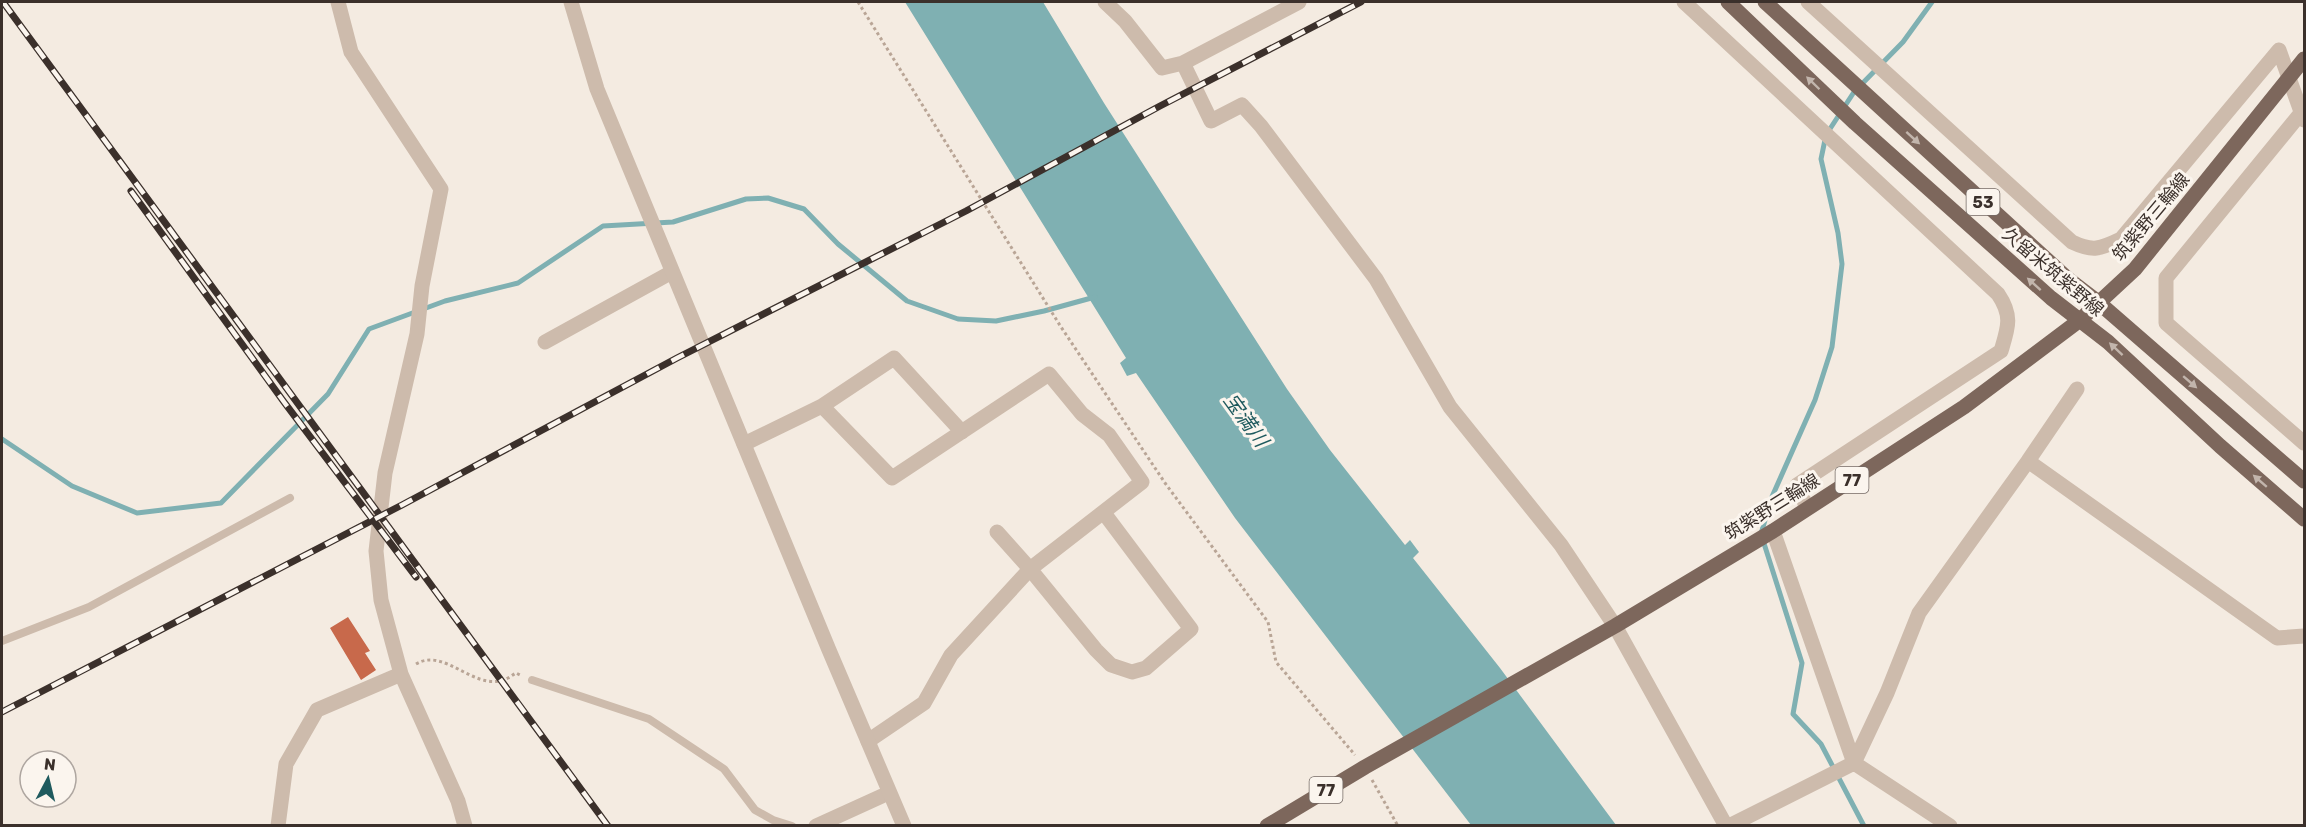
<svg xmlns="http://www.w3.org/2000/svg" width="2306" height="827" font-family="Rubik,'Noto Sans JP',sans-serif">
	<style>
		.water { fill: #7fb0b2 }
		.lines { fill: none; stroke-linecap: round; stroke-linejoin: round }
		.stream { stroke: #7fb0b2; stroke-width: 5 }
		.building { fill: #c8694b }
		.path { stroke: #b9a596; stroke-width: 3; stroke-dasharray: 3 3; stroke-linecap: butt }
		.service { stroke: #cdbbac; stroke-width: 8 }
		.minor { stroke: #cdbbac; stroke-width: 15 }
		.tertiary { stroke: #cdbbac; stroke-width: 15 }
		.primary { stroke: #7d675c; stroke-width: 15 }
		.rail-casing { stroke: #3b302b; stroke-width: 7 }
		.rail { stroke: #fbf5ee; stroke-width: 4.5; stroke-dasharray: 14; stroke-linecap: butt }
		.oneway { fill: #c2b5ac }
		.labels { text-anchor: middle; stroke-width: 6; stroke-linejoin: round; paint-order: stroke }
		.shield { fill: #fbf5ee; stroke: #756b66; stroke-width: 1.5 }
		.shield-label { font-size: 16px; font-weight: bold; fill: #3b302b }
		.street-label { font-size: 18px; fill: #3b302b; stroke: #fbf5ee }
		.water-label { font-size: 20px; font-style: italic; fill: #1f5a5e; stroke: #fbf5ee }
	</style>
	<rect width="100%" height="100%" fill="#f4ebe1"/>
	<path class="water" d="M905 2H1043L1104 103 1287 389 1330 450 1405 545 1410 540 1419 552 1413 558 1500 668 1616 825H1471L1235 518 1136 373 1127 376 1120 363 1126 358Z"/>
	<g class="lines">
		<path class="stream" d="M2 439 72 486 137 513 221 503 328 394 369 329 445 301 518 283 603 226 673 222 746 199 768 198 804 209 838 244 907 301 958 319 996 321 1044 311 1095 297
			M1864 826 1821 744 1793 714 1802 663 1761 534 1771 499 1815 400 1832 347 1842 264 1838 233 1821 159 1826 135 1854 92 1903 42 1932 2"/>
	</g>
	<path class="building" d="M348 617 370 651 365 653 376 670 361 680 330 628Z"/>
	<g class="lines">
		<path class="path" d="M858 2 1061 327 1165 483 1268 622 1276 662 1355 755
			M416 664C444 647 473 690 503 680 508 679 512 675 516 673L520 675
			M1372 780 1398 826"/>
		<path class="service" d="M2 641 89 607 290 498
			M532 680 649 719 724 769 755 810 773 820 792 826"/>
		<path class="minor" d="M338 2 351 52 441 189 422 286 417 334 385 473 376 551 381 600 401 674 458 801 465 826
			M1105 2 1125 21 1162 68 1183 63 1299 2
			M1684 2 1998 294C2013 316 2008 328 2001 351L1797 485 1807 508
			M1808 2 2072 242C2093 252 2100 249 2121 239L2279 50 2304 120
			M1183 63 1211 121 1242 105 1261 126 1376 279 1450 407 1561 545 1615 626 1726 826
			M2301 113 2166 278V323L2304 443
			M545 342 672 272
			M822 406 892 478 1049 374 1082 414 1109 435 1142 482 1030 569 951 655 924 703 868 741
			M744 444 822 406 894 358 962 432
			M2028 461 2277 638 2304 636
			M1773 531 1854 763 1950 826
			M997 532 1030 569 1096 650 1111 665 1132 672 1146 668 1191 629 1104 513
			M278 826 286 764 317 710 401 674
			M816 826 882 796
			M1729 826 1854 763 1887 693 1919 613 2028 461 2077 389"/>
		<path class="tertiary" d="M571 2 597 89 829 650 904 826"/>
		<path class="primary" d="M1728 2 1855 123 2051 298 2108 342 2220 446 2304 519
			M1765 2 2068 279 2098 302 2304 481
			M1267 826 1365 767 1615 626 1773 531 1964 407 2080 320 2135 269 2304 59"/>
		<defs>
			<path id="rail" d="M3 2 608 826
				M131 191 284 402 416 577
				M2 712 402 505 677 358 966 211 1160 106 1361 2"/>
		</defs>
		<use href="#rail" class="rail-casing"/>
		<use href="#rail" class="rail"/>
	</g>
	<defs><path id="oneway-solid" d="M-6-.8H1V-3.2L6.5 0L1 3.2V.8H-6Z" transform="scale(1.5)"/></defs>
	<g class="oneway">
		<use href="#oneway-solid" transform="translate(1813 83) rotate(-136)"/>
		<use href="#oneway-solid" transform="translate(1913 138) rotate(42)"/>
		<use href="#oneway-solid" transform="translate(2034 284) rotate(-138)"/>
		<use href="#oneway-solid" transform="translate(2116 349) rotate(-137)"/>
		<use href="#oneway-solid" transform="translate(2190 382) rotate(41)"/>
		<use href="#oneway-solid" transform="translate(2260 481) rotate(-139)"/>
	</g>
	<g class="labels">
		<g class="shield">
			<rect x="1966.5" y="189" width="33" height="26" rx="4.5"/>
			<rect x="1835.5" y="467" width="33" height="26" rx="4.5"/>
			<rect x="1309.5" y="777" width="33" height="26" rx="4.5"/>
		</g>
		<g class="shield-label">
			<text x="1983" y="208">53</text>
			<text x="1852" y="486">77</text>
			<text x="1326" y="796">77</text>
		</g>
		<g class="street-label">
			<text transform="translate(2151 217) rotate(-50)" y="6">筑紫野三輪線</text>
			<text transform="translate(2053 272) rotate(40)" y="6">久留米筑紫野線</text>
			<text transform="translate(1772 507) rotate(-32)" y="6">筑紫野三輪線</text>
		</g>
		<g class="water-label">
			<text transform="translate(1246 420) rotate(54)" y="7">宝満川</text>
		</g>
	</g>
	<rect width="2306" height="827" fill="none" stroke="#3b302b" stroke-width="6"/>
	<g transform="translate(48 779) rotate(7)"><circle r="28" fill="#fbf5ee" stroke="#aea6a0" stroke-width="1.5"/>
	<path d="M0-4.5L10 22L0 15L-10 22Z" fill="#1f5a5e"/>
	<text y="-9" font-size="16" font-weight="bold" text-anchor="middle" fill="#3b302b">N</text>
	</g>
</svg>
